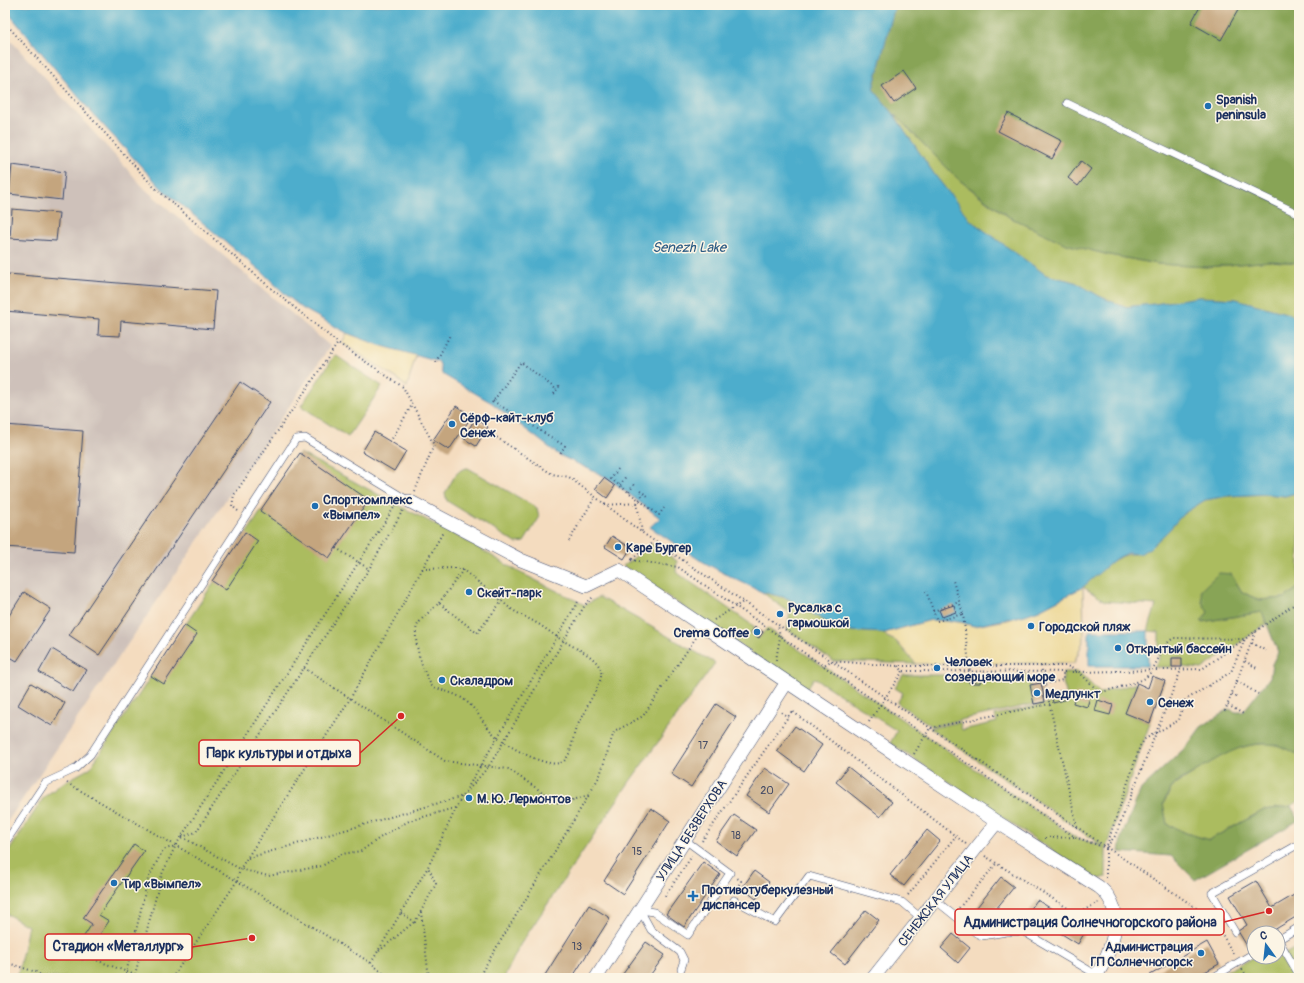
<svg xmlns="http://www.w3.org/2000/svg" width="1304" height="983" font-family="Pangolin,sans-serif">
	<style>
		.industrial { fill: #cec1ba }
		.green { fill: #abbc5f; stroke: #63765e }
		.forest { fill: #88a456; stroke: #526a5a }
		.sand { fill: #eeda9e; stroke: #84847e }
		.water { fill: #4dadcc; stroke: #346e95 }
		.building { fill: #c4a57e }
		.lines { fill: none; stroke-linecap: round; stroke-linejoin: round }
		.lane-casing { stroke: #3c496d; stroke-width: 8 }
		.street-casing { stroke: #3c496d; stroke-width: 14 }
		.path { stroke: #3c496d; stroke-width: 2; stroke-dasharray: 1 3; stroke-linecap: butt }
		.lane { stroke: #fff; stroke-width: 7 }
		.street { stroke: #fff; stroke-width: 13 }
		.poi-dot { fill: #1f6fb2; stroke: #fcf5e5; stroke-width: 1.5 }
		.labels { text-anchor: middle; stroke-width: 3; stroke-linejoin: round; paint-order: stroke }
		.number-label { font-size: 11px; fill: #454c66 }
		.poi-label { font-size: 13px; font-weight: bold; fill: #1b2f5e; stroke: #fcf5e5; text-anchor: start }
		.street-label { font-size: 13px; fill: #1b2f5e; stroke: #fcf5e5 }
		.water-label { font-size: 14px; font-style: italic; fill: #2c5b84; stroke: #fcf5e5 }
		.leader { fill: none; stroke: #d62828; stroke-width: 1.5 }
		.callout-dot { fill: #d62828; stroke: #fcf5e5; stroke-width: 1.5 }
		.callout { fill: #fcf5e5; stroke: #d62828; stroke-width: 1.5 }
		.callout-label { font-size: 14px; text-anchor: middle; font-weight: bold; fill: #1b2f5e }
	</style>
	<rect width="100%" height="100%" fill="#fcf5e5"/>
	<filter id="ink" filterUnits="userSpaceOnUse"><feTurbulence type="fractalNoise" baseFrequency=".025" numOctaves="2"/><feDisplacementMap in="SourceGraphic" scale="8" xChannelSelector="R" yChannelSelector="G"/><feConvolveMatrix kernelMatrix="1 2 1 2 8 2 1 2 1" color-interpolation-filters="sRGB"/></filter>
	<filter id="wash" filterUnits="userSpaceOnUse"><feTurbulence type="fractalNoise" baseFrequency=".012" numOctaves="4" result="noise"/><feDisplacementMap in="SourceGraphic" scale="16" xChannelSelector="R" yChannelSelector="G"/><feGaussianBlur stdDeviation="0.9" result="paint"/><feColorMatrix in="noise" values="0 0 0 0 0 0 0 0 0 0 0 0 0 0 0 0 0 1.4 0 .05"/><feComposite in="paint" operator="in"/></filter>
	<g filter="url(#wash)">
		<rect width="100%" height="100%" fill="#f4dcbf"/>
		<path class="industrial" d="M5 34 146 190 330 346 5 825Z"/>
		<path class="green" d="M892 112 958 179 989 203 1009 217 1066 244 1109 255 1158 264 1207 267 1270 261 1299 263V322L1289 314 1236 299 1199 297 1155 304 1124 307 1099 296 1075 282 1046 275 971 221 934 174Z
			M335 355 382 386 348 437 301 406Z
			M300 453 472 544 519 572 585 605 599 597 715 663 628 784 520 945 504 978H17L28 926 5 913V857L44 797 63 783 90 768Z
			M468 468 537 508 539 518 524 542 516 543 447 501 445 493C451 484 456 468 468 468Z
			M1299 492V587L1285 598 1259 600 1242 592 1231 574 1202 602 1208 612 1202 622 1262 612 1266 624 1202 669 1182 667 1181 658H1172V667H1154L1159 659V632L1148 631 1156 605 1105 601 1083 587C1101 571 1115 552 1140 554L1168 531 1183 514 1205 500 1227 496 1267 494 1285 496Z
			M652 544 677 561 676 572 755 627 751 633 759 638 767 628 1075 837 1104 847 930 728 960 722 962 730 997 722 995 715 1068 699 1063 682V672H1079L1100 693 1137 683 1125 713 1150 723 1106 848V877L1100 879 1092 877 890 743 897 731 814 678 806 690 623 566Z
			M762 592 787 598 828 623 850 631 884 633 887 637 896 641 916 664 833 661 787 629 790 613Z
			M903 675H969V683H980L981 676 1028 675 1034 704 932 726 897 703 903 693 895 688Z
			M1272 743 1292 751 1299 756V801L1291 806 1264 810 1209 840 1186 833 1167 824 1163 804 1173 786 1228 751 1251 745Z
			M1299 946V975L1293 978H1212L1254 957H1268L1271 962Z"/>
		<path class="forest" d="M895 5H1299V263L1270 261 1207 267 1158 264 1109 255 1066 244 1009 217 958 179 892 112 873 89Z
			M1219 573 1231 574 1242 592 1259 600 1285 598 1299 587V756C1264 731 1232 749 1200 769 1192 774 1181 779 1174 785 1169 790 1166 798 1163 804L1167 824 1186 833 1209 840 1264 810 1291 806 1299 820 1195 880 1171 856 1119 852 1121 838 1141 789 1187 746 1201 727 1229 709 1236 712H1243L1270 677 1272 664 1278 652 1262 612 1201 622 1208 612 1202 602 1201 590Z"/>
		<path class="sand" d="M347 333 379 345 416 355 407 387 396 378 342 343Z
			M1083 587 1084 639 1074 663 916 664 896 641 887 637 884 633 931 620 961 622 974 626 1008 620 1039 610Z"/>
		<path class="water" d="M5 5H895L873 89 892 112 934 174 971 221 1046 275 1075 282 1099 296 1124 307 1155 304 1199 297 1236 299 1289 314 1299 322V492L1285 496 1267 494 1227 496 1205 500 1183 514 1168 531 1151 547 1140 554 1128 553 1115 559 1083 587 1039 610 1025 615 974 626 961 622 931 620 884 633 850 631 828 623 787 598 762 592 727 575 698 559 650 527 660 518 608 478 559 455 492 403 442 374 439 362 379 345 347 333 302 308 286 295 261 271 163 190 91 112 5 9Z
			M1089 631H1148V666H1089Z"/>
		<g id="blocks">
			<path class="building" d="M1201 5H1241L1221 40 1191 23Z
				M904 71 916 88 894 103 882 86Z
				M1008 113 1062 141 1052 159 998 131Z
				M1081 161 1091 169 1078 186 1068 178Z
				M12 165 65 172 62 200 9 194Z
				M12 209 59 213 56 241 10 238Z
				M8 274 216 291 213 329 121 321 120 336 98 335 99 319 5 311Z
				M240 382 270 402 99 655 69 635Z
				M456 406 472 416 449 450 433 440Z
				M475 419 488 427 476 446 463 438Z
				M5 425 83 431 74 552 5 547Z
				M374 432 406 451 394 471 362 452Z
				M300 453 369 500 329 558 260 511Z
				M604 478 615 486 607 498 595 489Z
				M245 532 258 541 226 590 212 581Z
				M612 536 631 548 624 559 605 547Z
				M24 592 51 609 17 661 5 654V622Z
				M954 605 956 612 942 617 939 610Z
				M184 625 197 634 164 684 151 676Z
				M755 627 763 632 759 638 751 633Z
				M52 649 87 670 73 692 39 672Z
				M1172 658H1182V667H1172Z
				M969 675 981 676 980 683H969Z
				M1152 676 1165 681 1150 723 1125 713 1137 683 1148 688Z
				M31 683 65 703 52 726 18 705Z
				M1041 683 1045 702 1034 704 1030 685Z
				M1076 693 1090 697 1087 707 1073 703Z
				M1067 695 1068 699 1053 703 1052 698Z
				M1098 700 1113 705 1110 715 1095 711Z
				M716 704 736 717 691 787 671 774Z
				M795 726 822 745 804 771 777 751Z
				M848 767 892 802 880 817 836 782Z
				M765 768 789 784 769 812 746 796Z
				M651 808 670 821 623 894 604 881Z
				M734 815 756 830 737 856 716 841Z
				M927 830 940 841 904 886 890 875Z
				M134 844 144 851 99 915 109 921 83 960 73 953 92 924 83 918Z
				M703 862 720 874 684 927 666 914Z
				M754 871 769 882 756 899 742 888Z
				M1001 877 1014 887 977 932 965 922Z
				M1256 881 1272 908 1299 892V915L1269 933H1254V942L1247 946 1238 931 1247 925 1230 896Z
				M1037 900 1086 930 1078 944 1028 913Z
				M589 905 610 918 572 978H550L545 975Z
				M866 910 879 920 845 964 831 953Z
				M953 934 970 948 958 963 941 948Z
				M646 942 665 955 648 978H620Z
				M1207 942 1219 964 1194 978H1145Z"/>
		</g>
	</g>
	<g filter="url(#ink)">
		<use href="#blocks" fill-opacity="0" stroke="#3c496d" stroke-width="1"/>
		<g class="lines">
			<defs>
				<path id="lane" d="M1067 103 1299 214
					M5 843 45 783 75 769 90 755 296 439 305 438 409 501
					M734 900 775 922 809 876 902 902 921 918
					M935 900 976 933 982 936 1007 932H1024L1097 975
					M640 910 654 912 688 935 730 873 685 840
					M640 910 651 930 680 952 684 960 681 969
					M1235 932 1212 893 1299 844
					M1278 939 1299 975
					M1278 940 1299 927
					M1212 978 1254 953"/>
				<path id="street" d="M409 501 521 560 586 586 619 570 997 822 1099 887C1129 910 1111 952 1095 978
					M596 978 787 682
					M873 978 997 822"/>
			</defs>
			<use href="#lane" class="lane-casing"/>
			<use href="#street" class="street-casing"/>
			<path class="path" d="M5 23 153 186 273 290 338 343 403 387 434 445 415 491
				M436 362 450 335
				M554 394 560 385
				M493 401 565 446 559 455
				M492 403 521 362 557 390
				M490 433 552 474 569 477 644 534 1214 920 1234 955
				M390 442 412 405
				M618 469 611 479 659 515 664 508
				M620 485 626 476
				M640 491 648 496
				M629 492 635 483
				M637 503 644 493
				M605 505 637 503 642 532
				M238 511 232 506 234 495 338 343
				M569 541 595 497
				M336 548 369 569
				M632 559 654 542
				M631 560 678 567 1075 837 1106 848 1140 746 1145 739 1179 720 1184 701 1231 672 1245 639 1174 638C1160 645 1158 668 1145 678 1136 684 1110 689 1100 693L1079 672 1067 666H898L831 661 822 666
				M422 569 455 568 463 570 502 601
				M926 591 937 621 963 614 953 581
				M502 601C513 613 526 616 540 625 549 631 558 638 567 643 579 650 592 655 599 666 607 677 592 695 587 707 585 714 581 719 577 726 572 736 573 751 565 760 553 773 508 746 497 737 485 727 479 712 467 702 457 693 445 692 432 686 424 675 412 640 417 626 421 618 432 610 439 603L477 633Z
				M439 603 463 570
				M933 611 959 602
				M963 614 970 672
				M714 620 743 602
				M1252 643 1266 651
				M776 660 780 637 778 625
				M1245 661 1257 668
				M898 666 903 671 1079 672 1202 669 1299 601
				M1041 666 1077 827
				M304 668 445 761 508 769 560 804 589 795 600 775 614 732 643 716 697 636
				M1237 681 1258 694
				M1045 684 1063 680V672
				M1047 694 1066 690
				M1232 694 1237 697
				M1228 705 1245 715
				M1225 711 1256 631
				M781 712 788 717
				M869 722 903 671
				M914 754 930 728 1050 704
				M67 783 237 881 371 963 389 978
				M465 792 579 600
				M182 837 196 832 369 569 403 510
				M182 837 240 869 268 876 322 866 342 854 361 851 384 835 409 821 458 807
				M1045 838 1074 837
				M702 841 792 711 966 844
				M985 856 1077 914 1099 902
				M248 858 463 796 489 766 585 605 593 597
				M1106 878V848L1115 836 1181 670
				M735 892 741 881 737 878
				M908 895 955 837
				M665 896 692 856
				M959 908 996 864
				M421 912 429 978
				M401 913 415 922 436 884 428 867
				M379 951 414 922
				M86 956 135 975
				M5 962 36 972 46 978
				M371 963 428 867 462 796
				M1242 969 1248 978
				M125 978 148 879 163 850 175 846
				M134 978 162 874 176 845 397 503
				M172 978 237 881 240 869 350 699 443 532
				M478 978 589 795"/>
			<use href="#lane" class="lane"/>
			<use href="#street" class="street"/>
		</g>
	</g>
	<g class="poi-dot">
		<circle cx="1208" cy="106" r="4"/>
		<circle cx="452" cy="424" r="4"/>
		<circle cx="315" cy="506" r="4"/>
		<circle cx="618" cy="547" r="4"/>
		<circle cx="469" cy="592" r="4"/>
		<circle cx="780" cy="614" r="4"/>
		<circle cx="1031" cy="626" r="4"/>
		<circle cx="757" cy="632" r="4"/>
		<circle cx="1118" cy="648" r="4"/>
		<circle cx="937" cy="668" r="4"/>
		<circle cx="442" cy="680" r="4"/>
		<circle cx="1037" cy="693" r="4"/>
		<circle cx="1150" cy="702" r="4"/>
		<circle cx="469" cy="798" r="4"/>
		<circle cx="114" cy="883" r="4"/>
		<path d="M691 890h4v4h4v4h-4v4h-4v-4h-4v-4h4z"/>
		<circle cx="1201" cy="953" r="4"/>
	</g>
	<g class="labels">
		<g class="number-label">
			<text x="703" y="749">17</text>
			<text x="767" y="794">20</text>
			<text x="736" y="839">18</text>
			<text x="637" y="855">15</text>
			<text x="577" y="950">13</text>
		</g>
		<g class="poi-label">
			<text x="1216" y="104">Spanish<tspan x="1216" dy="15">peninsula</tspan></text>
			<text x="460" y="422">Сёрф-кайт-клуб<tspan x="460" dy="15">Сенеж</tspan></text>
			<text x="323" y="504">Спорткомплекс<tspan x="323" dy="15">«Вымпел»</tspan></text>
			<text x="626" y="552">Каре Бургер</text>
			<text x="477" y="597">Скейт-парк</text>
			<text x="788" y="612">Русалка с<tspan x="788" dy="15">гармошкой</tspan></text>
			<text x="1039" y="631">Городской пляж</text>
			<text x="749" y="637" text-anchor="end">Crema Coffee</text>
			<text x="1126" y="653">Открытый бассейн</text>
			<text x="945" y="666">Человек<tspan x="945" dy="15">созерцающий море</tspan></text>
			<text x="450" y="685">Скаладром</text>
			<text x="1045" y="698">Медпункт</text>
			<text x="1158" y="707">Сенеж</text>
			<text x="477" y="803">М. Ю. Лермонтов</text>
			<text x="122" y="888">Тир «Вымпел»</text>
			<text x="702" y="894">Противотуберкулезный<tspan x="702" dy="15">диспансер</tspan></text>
			<text x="1193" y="951" text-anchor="end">Администрация<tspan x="1193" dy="15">ГП Солнечногорск</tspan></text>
		</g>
		<g class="street-label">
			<text transform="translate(691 830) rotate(-57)" y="5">УЛИЦА БЕЗВЕРХОВА</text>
			<text transform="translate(935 900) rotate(-52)" y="5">СЕНЕЖСКАЯ УЛИЦА</text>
		</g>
		<g class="water-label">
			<text x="689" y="252">Senezh Lake</text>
		</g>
	</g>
	<path class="leader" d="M401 716L360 753M1269 911L1224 922M252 938L192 947"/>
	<g class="callout-dot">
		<circle cx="401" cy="716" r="4"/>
		<circle cx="1269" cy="911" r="4"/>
		<circle cx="252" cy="938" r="4"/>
	</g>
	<g class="callout">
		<rect x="199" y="740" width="161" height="26" rx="4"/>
		<rect x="955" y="909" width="269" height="26" rx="4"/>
		<rect x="45" y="934" width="147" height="26" rx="4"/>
	</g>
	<g class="callout-label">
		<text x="279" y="758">Парк культуры и отдыха</text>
		<text x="1090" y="927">Администрация Солнечногорского района</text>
		<text x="118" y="951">Стадион «Металлург»</text>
	</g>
	<rect width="1304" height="983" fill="none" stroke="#fcf5e5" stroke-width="20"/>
	<g transform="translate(1266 945) rotate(345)"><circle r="19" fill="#fcf5e5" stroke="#a2a6af"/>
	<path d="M0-3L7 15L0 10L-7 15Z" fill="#1f6fb2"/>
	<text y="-6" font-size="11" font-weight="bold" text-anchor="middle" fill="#1b2f5e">С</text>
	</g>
</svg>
